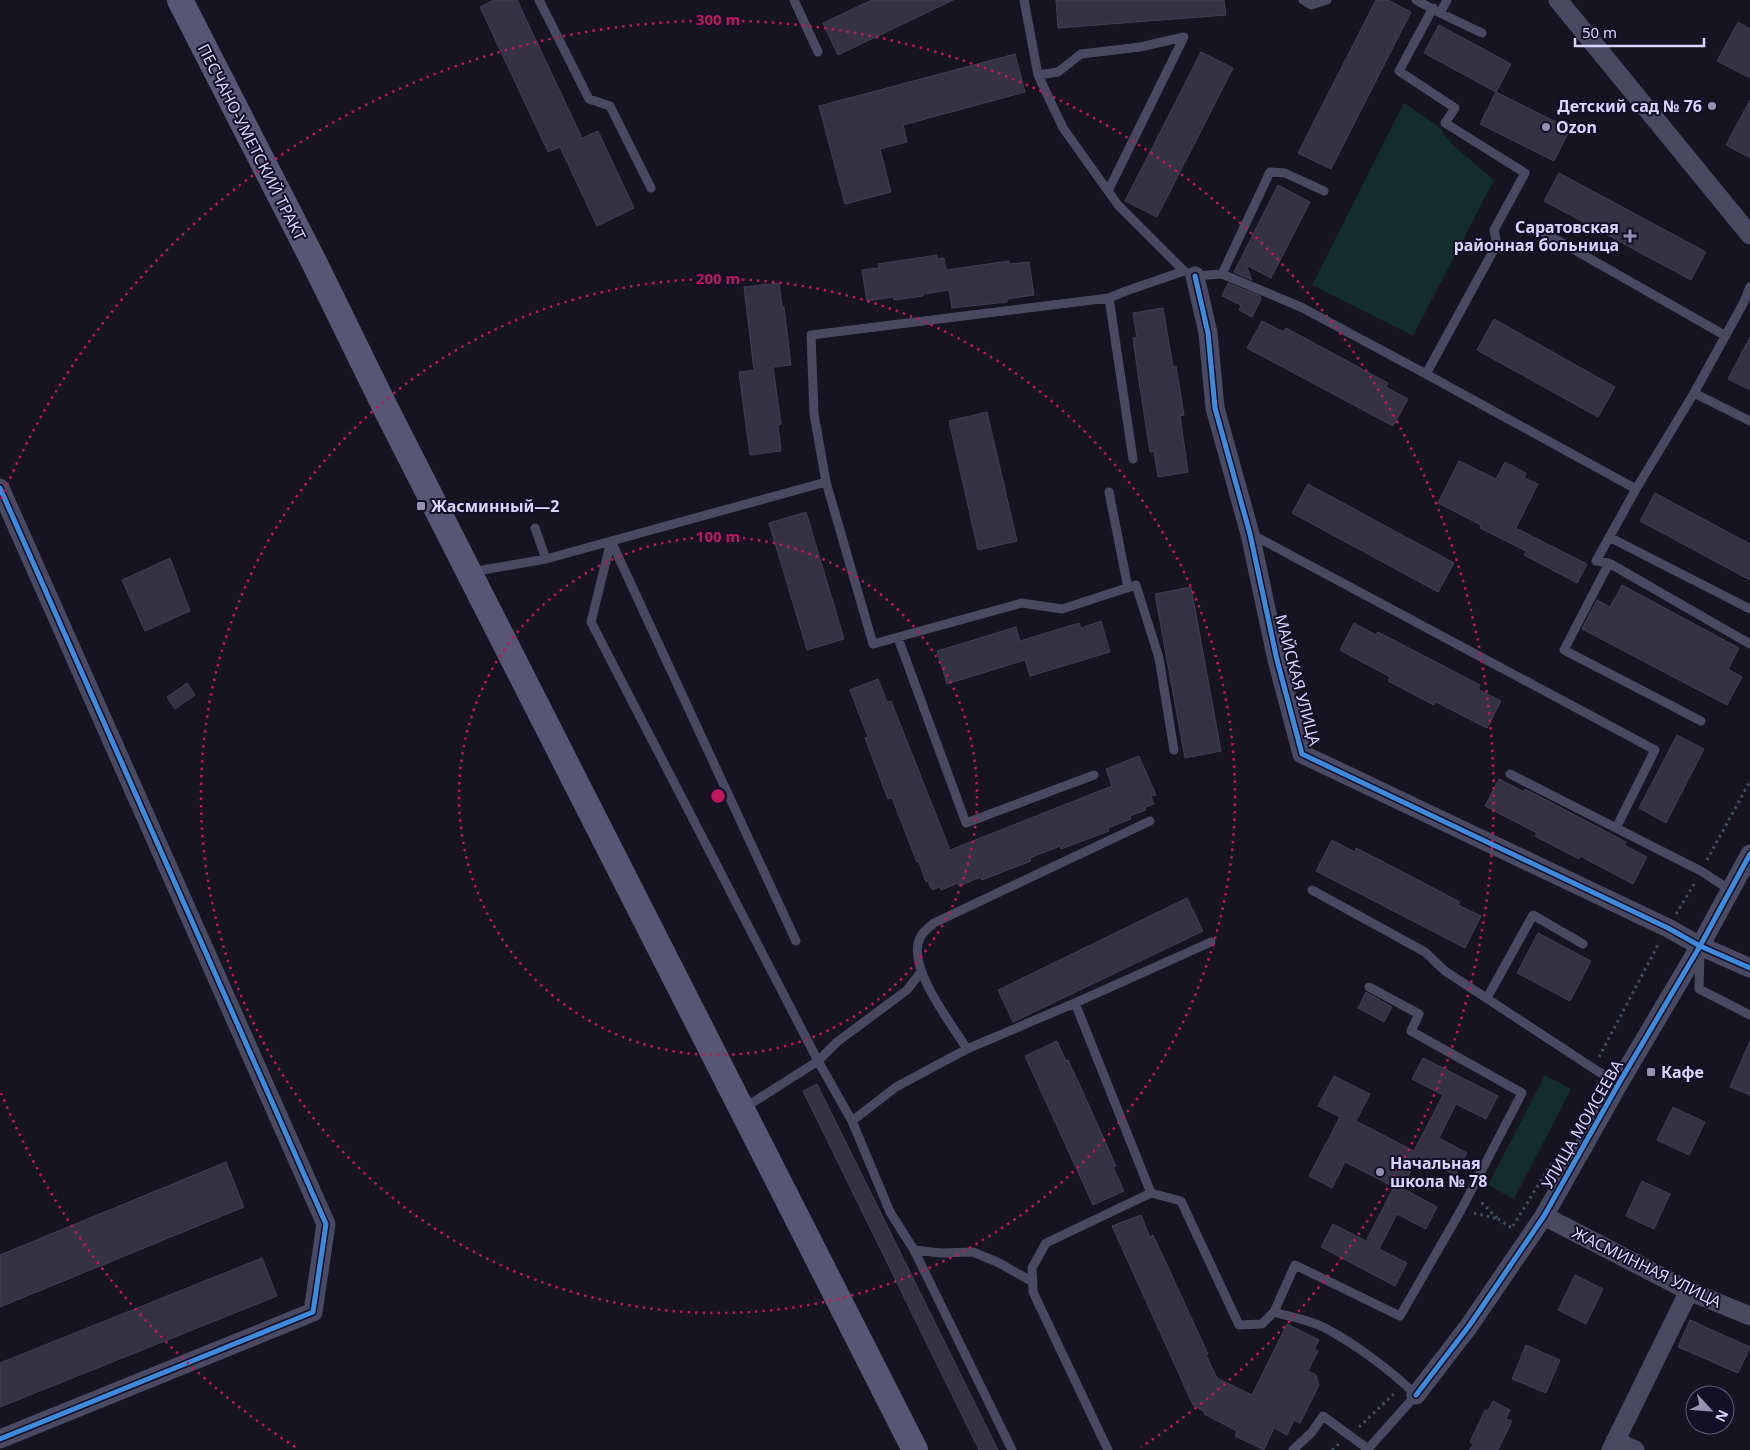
<svg xmlns="http://www.w3.org/2000/svg" width="1750" height="1450" font-family="'Noto Sans',sans-serif">
	<style>
		.green { fill: #132c2d }
		.building { fill: #343243; stroke: #433f54 }
		.lines { fill: none; stroke-linecap: round; stroke-linejoin: round }
		.path { stroke: #44505f; stroke-width: 3; stroke-dasharray: 2.5 4; stroke-linecap: butt }
		.service { stroke: #4a4962; stroke-width: 9 }
		.minor { stroke: #4a4962; stroke-width: 19 }
		.secondary { stroke: #575674; stroke-width: 26 }
		.cycleway-casing { stroke: #130f26; stroke-width: 8 }
		.cycleway { stroke: #408adc; stroke-width: 5 }
		.ring { fill: none; stroke: #c2185b; stroke-width: 2.5; stroke-dasharray: 2.5 5 }
		.poi-dot { fill: #9591b1; stroke: #130f26; stroke-width: 2 }
		.labels { text-anchor: middle; stroke-width: 4; stroke-linejoin: round; paint-order: stroke }
		.poi-label { font-size: 16px; font-weight: bold; fill: #d9d4ff; stroke: #130f26; text-anchor: start }
		.street-label { font-size: 16px; fill: #d9d4ff; stroke: #130f26 }
		.centre { fill: #c2185b; stroke: #130f26; stroke-width: 2.5 }
		.ring-label { font-size: 15px; text-anchor: middle; font-weight: bold; fill: #c2185b; stroke: #130f26; stroke-width: 4; stroke-linejoin: round; paint-order: stroke }
	</style>
	<rect width="100%" height="100%" fill="#161421"/>
	<path class="green" d="M1404 103 1438 126 1452 144 1494 180 1413 336 1312 285Z
		M1545 1075 1571 1089 1514 1199 1488 1185Z"/>
	<path class="building" d="M494 0H517L582 138 598 131 634 208 597 226 560 147 548 152 480 7Z
		M872 0H953L838 55 823 23Z
		M1056 0H1224L1226 15 1058 28Z
		M1376 0H1388L1411 12 1331 169 1298 153Z
		M1738 22 1750 29V78L1717 61Z
		M1439 25 1511 64 1496 92 1424 53Z
		M1201 52 1233 68 1157 217 1125 201Z
		M1015 54 1025 92 903 125 907 142 880 149 891 192 845 204 819 106Z
		M1496 92 1570 129 1554 161 1480 124Z
		M1750 100V158L1726 145Z
		M1559 173 1706 252 1691 280 1544 201Z
		M1278 185 1310 202 1271 278 1246 265 1252 280 1234 272Z
		M937 255V259L944 258 946 270 1009 261 1010 264 1029 262 1034 295 1007 299V302L952 308 949 290 923 294V296L894 300 893 297 867 301 862 270 879 268 878 264Z
		M779 283 782 307H784L791 365 773 367 781 424 778 425 781 451 750 455 739 372 754 370 744 287Z
		M1228 283 1260 296 1261 299 1252 317 1239 310 1241 305 1222 296Z
		M1163 308 1173 367 1176 366 1184 415 1180 416 1188 472 1158 477 1154 451 1150 452 1139 381 1133 338H1137L1133 313Z
		M1494 319 1615 387 1598 417 1477 350Z
		M1262 321 1284 332 1286 328 1388 383 1386 387 1408 399 1393 426 1247 348Z
		M1750 337V390L1728 379Z
		M987 412 1017 541 978 550 949 421Z
		M1459 461 1496 479 1505 462 1526 473 1524 478 1538 484 1516 528 1587 564 1577 583 1524 555 1526 551 1480 528 1481 525 1438 503Z
		M1308 484 1454 563 1438 592 1292 513Z
		M1655 493 1750 544V580L1640 521Z
		M806 512 844 639 807 650 769 523Z
		M170 558 190 611 145 631 122 580Z
		M1622 585 1739 648 1728 669 1742 677 1727 705 1582 629 1597 600 1610 607Z
		M1191 587 1221 751 1185 758 1155 594Z
		M1101 621 1110 652 1030 676 1025 660 947 684 937 651 1016 627 1020 641 1079 623 1081 628Z
		M1354 623 1376 635 1378 632 1480 685 1478 689 1501 701 1487 728 1436 702 1434 705 1388 681 1390 677 1340 650Z
		M878 679 887 702 891 701 950 850 1112 786 1106 769 1139 756 1156 795 1151 796 1154 804 1145 807 1146 810 1130 816 1131 819 1108 828 1109 831 1061 849 1060 846 1030 858 1031 861 982 880 981 877 959 886 958 883 941 890 940 887 932 890 928 881 926 882 919 862H917L892 798 888 799 865 738 868 737 850 690Z
		M187 683 195 695 175 709 167 697Z
		M1677 735 1704 749 1666 823 1639 808Z
		M1499 779 1524 792 1525 789 1552 803 1626 842 1624 845 1647 857 1633 884 1580 856 1579 859 1535 836 1537 833 1485 806Z
		M1332 840 1355 852 1356 848 1374 857 1460 902 1458 905 1481 916 1465 948 1316 871Z
		M1187 898 1203 931 1013 1022 998 990Z
		M1538 933 1591 961 1570 1001 1517 973Z
		M1366 992 1392 1007 1384 1022 1358 1008Z
		M1057 1041 1066 1061 1068 1060 1082 1090 1116 1166 1113 1167 1124 1191 1093 1205 1025 1056Z
		M1750 1041V1095L1730 1087Z
		M1423 1058 1498 1096 1486 1119 1456 1104 1439 1138 1467 1153 1455 1175 1418 1156 1402 1188 1437 1207 1426 1229 1397 1214 1379 1249 1407 1263 1395 1286 1321 1247 1333 1224 1366 1241 1394 1187 1345 1162 1332 1188 1309 1176 1340 1117 1318 1106 1334 1076 1370 1094 1356 1121 1414 1151 1443 1095 1412 1079Z
		M817 1084 998 1450H979L803 1091Z
		M1673 1107 1705 1122 1689 1155 1657 1140Z
		M226 1162 244 1207 0 1307V1255Z
		M1642 1181 1670 1194 1654 1229 1626 1216Z
		M1141 1215 1150 1237 1153 1235 1167 1265 1208 1354 1206 1355 1217 1378 1252 1395 1287 1324 1319 1340 1314 1349 1318 1351 1308 1371 1316 1375 1319 1385 1300 1423 1294 1420 1287 1435 1274 1428 1264 1450 1235 1436 1237 1431 1204 1414 1205 1412 1193 1405 1112 1226Z
		M262 1258 277 1296 0 1407V1363Z
		M1575 1275 1603 1289 1586 1324 1558 1310Z
		M1690 1320 1750 1347 1738 1373 1678 1347Z
		M1526 1345 1560 1360 1546 1393 1512 1379Z
		M1493 1401 1510 1410 1506 1419 1512 1421 1498 1450H1470L1473 1444 1470 1442 1485 1410 1488 1411Z"/>
	<g class="lines">
		<path class="path" d="M1707 860 1750 781
			M1676 914 1696 881
			M1599 1057 1659 943
			M1474 1213 1498 1219 1480 1201
			M1498 1219 1512 1228
			M1513 1226 1553 1161
			M1359 1427 1396 1392
			M1332 1450 1341 1442"/>
		<path class="service" d="M539 0 589 99 610 106 651 188
			M794 0 818 52
			M1024 0 1038 75 1058 72 1081 54 1140 47 1184 37
			M1303 0 1311 5 1327 0
			M1416 0 1440 13 1447 0
			M1433 8 1399 71 1455 108 1445 123 1525 173 1494 230 1497 244 1426 374 1636 489 1694 393 1744 302 1750 287
			M1440 13 1482 33
			M1184 37 1108 191 1118 205 1184 271 1195 276 1222 274 1301 307 1426 374
			M1038 75 1063 128 1108 191
			M1543 232 1726 336
			M1222 274 1270 172 1285 173 1324 191
			M1109 298 1126 291 1184 271
			M1694 393 1750 421
			M826 482 814 414 811 335 1109 298 1133 459
			M1636 489 1596 561 1609 563 1750 644
			M1109 492 1128 588
			M535 528 546 559
			M1251 534 1655 750 1616 828 1510 774
			M1609 537 1750 609
			M1609 563 1564 650 1701 721
			M471 572 546 559 826 482 873 644 1022 603 1062 609 1136 585 1159 658 1174 750
			M898 638 966 823 1094 775
			M1616 828 1701 871 1730 890
			M1312 890 1425 952 1445 971 1599 1072 1619 1083
			M1700 953 1699 989 1750 1015
			M921 972 907 990 837 1042 818 1061 852 1121 896 1087 967 1049 1075 1003 1211 942
			M1487 998 1533 915 1583 944
			M1075 1003 1151 1193 1181 1201 1239 1325 1262 1324 1274 1312C1290 1317 1310 1320 1325 1328 1354 1343 1393 1372 1416 1395L1367 1450
			M967 1049C951 1023 912 974 918 944 920 934 927 929 934 923L1150 821
			M744 1108 818 1061 591 622 611 541 796 941
			M852 1121 890 1212 914 1250 1012 1450
			M914 1250 941 1253 973 1252 997 1262 1033 1282
			M1274 1312 1295 1265 1400 1316 1461 1210 1522 1093 1411 1031 1419 1014 1369 987
			M1108 1450 1033 1292 1032 1268 1046 1243 1151 1193
			M1293 1450 1312 1432 1323 1416 1368 1449"/>
		<path class="minor" d="M1558 0 1750 235
			M1195 276 1208 333 1215 408 1250 534 1277 660 1302 754 1668 928 1700 946 1750 968
			M0 488 326 1224 313 1312 0 1439
			M1544 1216 1689 1291 1750 1316
			M1416 1395 1469 1326 1544 1216 1619 1083 1700 946 1750 854
			M1615 1441 1635 1450
			M1611 1450 1689 1291"/>
		<path class="secondary" d="M180 0 314 262 385 407 915 1450"/>
		<defs>
			<path id="cycleway" d="M1195 276 1208 333 1215 408 1250 534 1277 660 1302 754 1668 928 1700 946 1750 968
				M0 488 326 1224 313 1312 0 1439
				M1416 1395 1469 1326 1544 1216 1619 1083 1700 946 1750 854"/>
		</defs>
		<use href="#cycleway" class="cycleway-casing"/>
		<use href="#cycleway" class="cycleway"/>
	</g>
	<g class="ring">
		<circle cx="718" cy="796" r="259"/>
		<circle cx="718" cy="796" r="517"/>
		<path d="M295 1447A776 776 0 0 1 1 1093M1 499A776 776 0 1 1 1141 1447"/>
	</g>
	<g class="poi-dot">
		<circle cx="1712" cy="106" r="5"/>
		<circle cx="1546" cy="127" r="5"/>
		<path d="M1627.5 228.5h5v5h5v5h-5v5h-5v-5h-5v-5h5z"/>
		<rect x="416" y="501" width="10" height="10" rx="2.5"/>
		<rect x="1646" y="1067" width="10" height="10" rx="2.5"/>
		<circle cx="1380" cy="1172" r="5"/>
	</g>
	<g class="labels">
		<g class="poi-label">
			<text x="1702" y="112" text-anchor="end">Детский сад № 76</text>
			<text x="1556" y="133">Ozon</text>
			<text x="1619" y="233" text-anchor="end">Саратовская<tspan x="1619" dy="18">районная больница</tspan></text>
			<text x="431" y="512">Жасминный—2</text>
			<text x="1661" y="1078">Кафе</text>
			<text x="1390" y="1169">Начальная<tspan x="1390" dy="18">школа № 78</tspan></text>
		</g>
		<g class="street-label">
			<text transform="translate(252 142) rotate(63)" y="6">ПЕСЧАНО-УМЕТСКИЙ ТРАКТ</text>
			<text transform="translate(1298 680) rotate(75)" y="6">МАЙСКАЯ УЛИЦА</text>
			<text transform="translate(1582 1124) rotate(-60)" y="6">УЛИЦА МОИСЕЕВА</text>
			<text transform="translate(1647 1267) rotate(26)" y="6">ЖАСМИННАЯ УЛИЦА</text>
		</g>
	</g>
	<circle cx="718" cy="796" r="8" class="centre"/>
	<g class="ring-label">
		<text x="718" y="25">300 m</text>
		<text x="718" y="284">200 m</text>
		<text x="718" y="542">100 m</text>
	</g>
	<g transform="translate(1710 1410) rotate(116)"><circle r="24" fill="#130f26" stroke="#625e7d"/>
	<path d="M0-4L9 19L0 12L-9 19Z" fill="#9591b1"/>
	<text y="-8" font-size="14" font-weight="bold" text-anchor="middle" fill="#d9d4ff">N</text>
	</g>
	<path d="M1575 38v8h129v-8" fill="none" stroke="#d9d4ff" stroke-width="2.5"/>
	<text x="1582" y="38" font-size="15" fill="#d9d4ff" stroke="#130f26" stroke-width="4" paint-order="stroke">50 m</text>
</svg>
